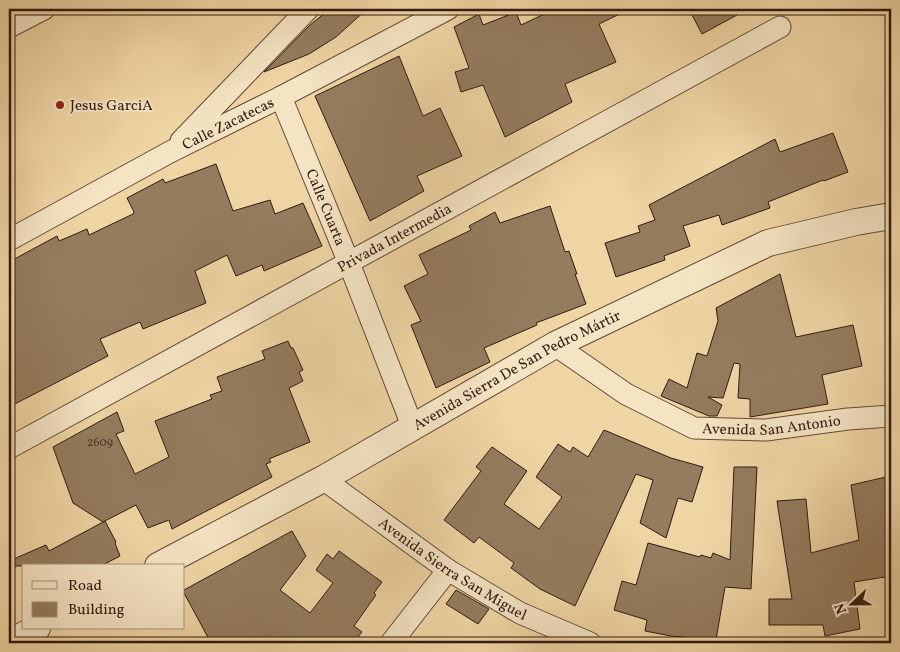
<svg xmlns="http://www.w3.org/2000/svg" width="900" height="652" font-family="Vollkorn,serif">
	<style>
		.building { fill: #947c5e; stroke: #311b12 }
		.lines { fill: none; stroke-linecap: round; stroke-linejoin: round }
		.minor-casing { stroke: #614a36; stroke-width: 23 }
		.tertiary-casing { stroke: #614a36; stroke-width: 28 }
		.minor { stroke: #f5e4c4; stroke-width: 21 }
		.tertiary { stroke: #f5e4c4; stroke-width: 26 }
		.poi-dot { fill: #8f2418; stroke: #f5e4c4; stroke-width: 2 }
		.labels { text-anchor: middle; stroke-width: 4; stroke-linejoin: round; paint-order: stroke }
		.number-label { font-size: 12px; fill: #4a3325 }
		.poi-label { font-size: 15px; fill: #311b12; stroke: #f5e4c4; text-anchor: start }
		.street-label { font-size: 15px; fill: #311b12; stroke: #f5e4c4 }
	</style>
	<rect width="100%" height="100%" fill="#f0d5a4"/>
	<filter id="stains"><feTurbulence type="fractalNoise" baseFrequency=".004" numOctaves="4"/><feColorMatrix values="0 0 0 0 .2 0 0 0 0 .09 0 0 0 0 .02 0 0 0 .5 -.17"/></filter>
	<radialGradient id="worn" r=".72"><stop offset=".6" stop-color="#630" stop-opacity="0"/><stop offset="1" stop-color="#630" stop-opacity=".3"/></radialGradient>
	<path class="building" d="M330 9H367L336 37 309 54 264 72 310 25Z
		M555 9H630L599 24 616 62 565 84 572 102 505 137 483 85 461 92 455 72 469 68 454 27 479 14 483 25 516 12 521 25Z
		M689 9H748L702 34Z
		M399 56 423 116 440 108 462 156 417 176 424 191 370 221 315 96Z
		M833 133 848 172 824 181 823 180 768 202 770 208 722 225 719 215 683 226 690 246 664 256 665 260 616 277 605 243 640 232 638 226 655 220 649 205 775 139 780 152Z
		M216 164 233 211 270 200 275 214 303 203 322 246 264 271 262 265 236 276 227 255 195 271 206 303 143 329 140 322 100 339 108 356 9 407V339L11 338 9 333V262L57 236 59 241 87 229 89 235 133 214 134 212 127 198 163 179 165 183Z
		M550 206 565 252 569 251 577 274H575L586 304 536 323 537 325 484 348 490 362 436 388 411 325 421 321 404 286 428 274 419 255 471 230 469 226 495 212 500 223Z
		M780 274 796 337 853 325 862 366 822 375 828 404 750 417V399L738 398 740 364 734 363 723 398 708 397 722 405 717 416H709L661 396 669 379 687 388 697 353 707 356 718 321 716 308Z
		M288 341 291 348H293L303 370 299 372 303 381 289 388 310 442 269 459 271 462 266 464 272 477 172 529 169 520 148 528 136 505 103 522 73 503 53 447 117 412 124 431 116 434 135 474 169 457 155 421 212 399 210 395 222 391 217 377 265 359 262 351Z
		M604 430 671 458 703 467 692 502 678 498 666 538 640 523 653 480 636 474 575 606 540 589 511 568 514 563 479 537 474 543 444 520 481 471 476 467 492 447 527 471 504 504 539 529 562 497 536 477 558 444 570 452 573 447 588 457Z
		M734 467H757L751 589 725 587 716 640 671 636 645 631 647 620 614 610 622 581 636 585 648 543 700 557 701 555 711 558 713 553 730 560Z
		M886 477 891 518V576L854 582 860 629 825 636 823 625H769V599H792L777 501 806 499 811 553 859 540 851 485Z
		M105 521 116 542 115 543 120 556 101 566H9V561L46 545 49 551Z
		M292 531 306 556 280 590 310 613 333 583 316 570 327 554 333 559 339 551 382 582 374 593 376 595 354 626 362 632 353 643H211L184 593V590Z
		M456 590 489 609 478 624 446 604Z"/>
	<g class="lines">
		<defs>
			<g id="minor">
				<path d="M9 27 44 9"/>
				<path id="s1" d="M281 97 349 263 413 428"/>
				<path d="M181 141 308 9"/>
				<path id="s2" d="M9 240 170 152 281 97 448 9"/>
				<path id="s3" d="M555 345 626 394 694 428 766 430 848 419 891 416"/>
				<path id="s4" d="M9 448 780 27"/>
				<path id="s5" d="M323 479 448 570 520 613 590 643"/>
				<path d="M391 643 448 570"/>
			</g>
			<g id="tertiary">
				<path id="s6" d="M158 566 323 479 555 345 768 243 856 222 891 216"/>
				<path d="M9 643 37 628"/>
			</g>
		</defs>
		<use href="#minor" class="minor-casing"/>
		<use href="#tertiary" class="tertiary-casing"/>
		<use href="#minor" class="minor"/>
		<use href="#tertiary" class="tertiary"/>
	</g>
	<circle class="poi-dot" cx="60" cy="105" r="5"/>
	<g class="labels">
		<g class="number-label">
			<text x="100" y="446">2609</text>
		</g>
		<g class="poi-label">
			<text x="70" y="110">Jesus GarciA</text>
		</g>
		<g class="street-label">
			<text dy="5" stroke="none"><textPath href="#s2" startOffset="248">Calle Zacatecas</textPath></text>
			<text dy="5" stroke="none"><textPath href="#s1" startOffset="119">Calle Cuarta</textPath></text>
			<text dy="5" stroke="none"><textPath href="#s4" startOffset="439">Privada Intermedia</textPath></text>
			<text dy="5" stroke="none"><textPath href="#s6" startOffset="409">Avenida Sierra De San Pedro Mártir</textPath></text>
			<text dy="5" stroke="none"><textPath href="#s3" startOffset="240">Avenida San Antonio</textPath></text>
			<text dy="5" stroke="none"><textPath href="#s5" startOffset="158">Avenida Sierra San Miguel</textPath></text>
		</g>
	</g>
	<rect width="900" height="652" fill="none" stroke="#f0d5a4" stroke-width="30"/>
	<rect x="10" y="10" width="880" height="632" fill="none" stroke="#311b12" stroke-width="2.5"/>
	<rect x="15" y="15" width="870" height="622" fill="none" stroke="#311b12"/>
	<rect x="22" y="564" width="162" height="65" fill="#f5e4c4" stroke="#a7947d"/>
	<rect x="32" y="581" width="25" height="8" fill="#f5e4c4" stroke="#a7947d"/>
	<text x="68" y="590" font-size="15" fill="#311b12">Road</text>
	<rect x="32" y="602" width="25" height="15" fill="#947c5e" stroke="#a7947d"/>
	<text x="68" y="614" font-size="15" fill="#311b12">Building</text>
	<g transform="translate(852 604) rotate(248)" stroke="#f5e4c4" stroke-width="4" paint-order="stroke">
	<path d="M0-4L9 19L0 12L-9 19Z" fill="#311b12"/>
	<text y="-8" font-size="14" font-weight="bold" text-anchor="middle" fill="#311b12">N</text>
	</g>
	<rect width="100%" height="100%" filter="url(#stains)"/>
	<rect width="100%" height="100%" fill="url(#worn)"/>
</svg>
